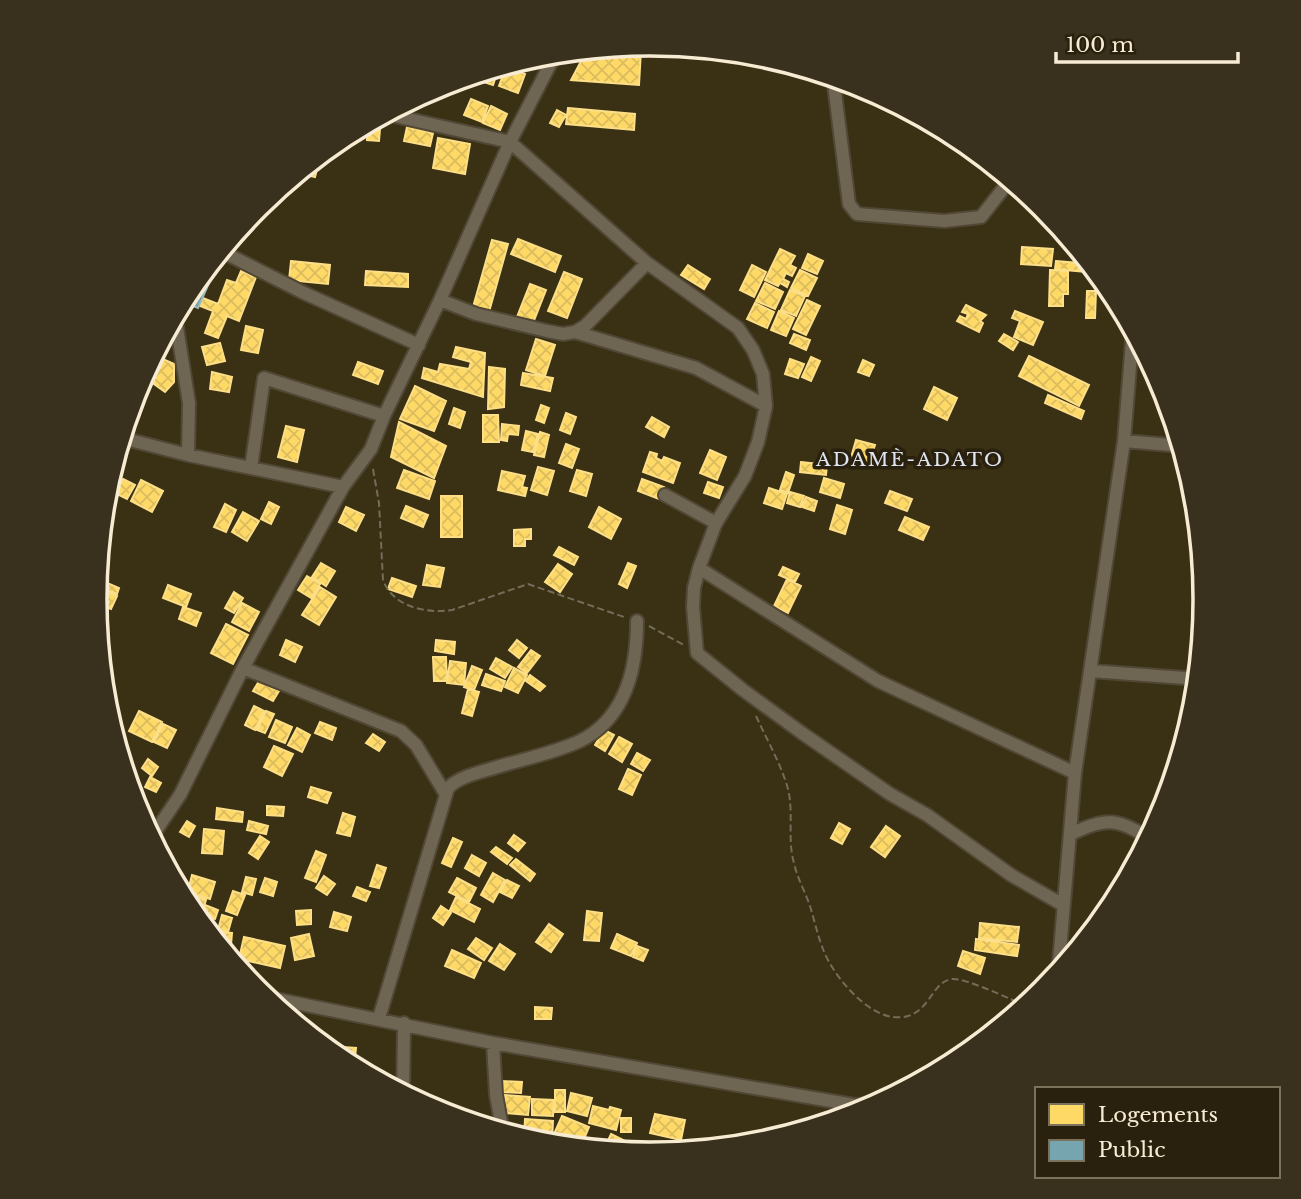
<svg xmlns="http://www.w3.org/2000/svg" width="1301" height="1199" font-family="'Libre Baskerville',serif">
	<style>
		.homes { fill: url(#homes-cross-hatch); stroke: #fddf87; stroke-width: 2 }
		.public { fill: url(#public-cross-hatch); stroke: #9dbaba; stroke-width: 2 }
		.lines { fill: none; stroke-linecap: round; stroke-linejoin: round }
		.minor-casing { stroke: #504734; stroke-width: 16 }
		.path { stroke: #736c59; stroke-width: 2; stroke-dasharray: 7 3.5; stroke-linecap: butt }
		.minor { stroke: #6e6653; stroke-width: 12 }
		.labels { text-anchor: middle; stroke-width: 7; stroke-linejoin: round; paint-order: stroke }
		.neighbourhood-label { font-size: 19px; letter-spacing: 2px; fill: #dee4f2; stroke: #29210d }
		.rim { fill: none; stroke: #f7ecd3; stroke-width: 3.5 }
	</style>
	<defs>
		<pattern id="homes-cross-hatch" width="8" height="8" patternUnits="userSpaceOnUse" patternTransform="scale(1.75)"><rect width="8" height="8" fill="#ffd966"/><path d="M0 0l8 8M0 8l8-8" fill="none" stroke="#dbbc5e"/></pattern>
		<pattern id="public-cross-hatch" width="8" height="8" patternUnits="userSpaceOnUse" patternTransform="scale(1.75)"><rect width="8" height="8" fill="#76a5af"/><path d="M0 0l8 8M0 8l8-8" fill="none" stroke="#69898d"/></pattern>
	</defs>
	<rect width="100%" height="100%" fill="#3a3014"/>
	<path class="homes" d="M605 48 641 50 639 85 571 80 587 50Z
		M499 67 493 85 471 78V76Z
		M506 67 525 74 518 93 499 86Z
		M471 99 488 106 482 122 464 115Z
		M491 106 507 114 500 130 483 123Z
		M568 108 635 114 634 130 566 124Z
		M557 110 566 115 559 127 550 123Z
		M368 127 380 129 379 141 367 140Z
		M407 127 433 133 430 146 404 141Z
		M438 138 470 144 465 174 433 168Z
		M321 154 315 177 298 173Z
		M518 239 561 256 555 272 511 254Z
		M492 240 508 244 489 312 473 307Z
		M1022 247 1053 249 1051 266 1021 264Z
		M780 249 795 256 790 265 796 268 792 276 786 273 783 279 789 282 787 287 780 283 778 286 765 280Z
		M808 254 823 261 817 274 802 268Z
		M291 261 330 265 328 284 289 280Z
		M1056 261 1091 264 1098 273 1055 269Z
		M688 265 710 279 704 289 681 275Z
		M752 265 766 272 754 297 740 290Z
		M800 270 817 278 808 296 791 288Z
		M1050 270 1068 271V294H1063V306H1049Z
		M241 271 256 277 239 321 227 316 218 338 205 333 213 311 200 306 203 298 218 304 227 280 236 283Z
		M366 271 408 274V287L365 285Z
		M564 272 582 279 567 318 548 311Z
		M765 283 783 292 775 309 756 301Z
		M530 284 546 290 533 323 517 317Z
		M790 290 805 296 796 316 781 310Z
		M1087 291H1096L1095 318H1086Z
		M807 300 820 306 806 335 793 329Z
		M755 303 774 312 767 328 747 319Z
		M966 305 986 315 980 321 983 323 979 332 957 321 960 316 966 319 968 314 962 312Z
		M779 311 794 318 786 336 771 330Z
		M1015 311 1043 322 1033 345 1014 337 1020 321 1012 318Z
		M246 326 263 330 258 353 241 350Z
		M794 334 810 340 806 350 790 343Z
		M1004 334 1018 342 1013 350 999 341Z
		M536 339 555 345 545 376 526 370Z
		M220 343 225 361 207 365 202 347Z
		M456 347 485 353 483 397 422 378 424 368 438 372 440 364 469 369 471 362 453 357Z
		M1029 356 1089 385 1079 406 1019 376Z
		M158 357 174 364V382L165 392 147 379 154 370Z
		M811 357 820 361 811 381 802 377Z
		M790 359 804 364 798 378 785 374Z
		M863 360 874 365 869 376 858 372Z
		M358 362 383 371 378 384 353 375Z
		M489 367 505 369 504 407 488 409Z
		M212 372 232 377 229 392 210 389Z
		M523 373 553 378 550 391 521 385Z
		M415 386 446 401 434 431 400 419Z
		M934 387 957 398 947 420 924 409Z
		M1048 395 1084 411 1081 419 1045 403Z
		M541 405 549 408 544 423 536 420Z
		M454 408 465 412 460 428 449 424Z
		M566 413 576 417 570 434 560 430Z
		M483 415H498L499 442H483Z
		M652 417 669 427 664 437 646 427Z
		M399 422 446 446 434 478 391 457Z
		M502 424 519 426 518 435 508 434 507 441 501 440Z
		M286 426 304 430 297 462 278 457Z
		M526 431 538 434 533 452 522 450Z
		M540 432 549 435 544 457 534 455Z
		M856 440 875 445 868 467 850 461Z
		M566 444 579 449 572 468 559 463Z
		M710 450 726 457 717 480 700 473Z
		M650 452 657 454 656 458 662 461 664 457 680 463 673 483 643 472Z
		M801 462 827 465 826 475 800 472Z
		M538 467 554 471 547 495 531 490Z
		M404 470 435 481 429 499 397 488Z
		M577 470 592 474 586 496 570 491Z
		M502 471 525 476 522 487 527 488 525 496 498 490Z
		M786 472 794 475 788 493 780 490Z
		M824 478 844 484 840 498 820 492Z
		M123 479 135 485 127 499 115 493Z
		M642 479 664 487 659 499 638 491Z
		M141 480 163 491 152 512 131 501Z
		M708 482 723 487 719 498 704 493Z
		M769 488 787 494 782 509 764 503Z
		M890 491 912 499 907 511 885 503Z
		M790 492 804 496 800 507 787 503Z
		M441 496H462V537H441Z
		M806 497 817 501 814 511 802 507Z
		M269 502 279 507 271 524 261 519Z
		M225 504 236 510 226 532 214 527Z
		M837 505 852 510 845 534 830 529Z
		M406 506 428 515 423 527 401 518Z
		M346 507 364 515 356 531 339 522Z
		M599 507 621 519 611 539 589 527Z
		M243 512 259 521 247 541 232 532Z
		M905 517 929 527 923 540 899 530Z
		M531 529V539H525V546H514V530Z
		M559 547 578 557 574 565 554 555Z
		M321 563 335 571 326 586 312 577Z
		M628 563 636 566 627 588 619 584Z
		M558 564 572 574 560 592 545 582Z
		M427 565 444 568 440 587 423 585Z
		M783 567 799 574 795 582 779 575Z
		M307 576 320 584 311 598 298 590Z
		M392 578 416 586 412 597 388 589Z
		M787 579 801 586 788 613 774 606Z
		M100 580 119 588 117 594 97 586Z
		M168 585 191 594 186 607 163 598Z
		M320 587 336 597 319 625 302 615Z
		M97 588 117 596 111 609 95 603Z
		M234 592 243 598 234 613 225 608Z
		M242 603 259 612 249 631 232 622Z
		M183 607 201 613 196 626 179 619Z
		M226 624 248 635 233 664 211 653Z
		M286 640 302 647 295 662 280 655Z
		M436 640 455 642 454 654 435 651Z
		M517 640 527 648 519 658 509 650Z
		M531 650 540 656 527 673 518 667Z
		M433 657H446L447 681H434Z
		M496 658 512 667 505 678 490 669Z
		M450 661 466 663 464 685 447 683Z
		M472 666 482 670 474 690 464 687Z
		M514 668 527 675 518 693 505 687Z
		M486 674 505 681 501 691 482 685Z
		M530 675 545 686 540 691 526 681Z
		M259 681 279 691 273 701 253 691Z
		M468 689 479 692 472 716 462 713Z
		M254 706 264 711 255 730 245 725Z
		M139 711 162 722 152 742 129 731Z
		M266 711 274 714 265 733 257 730Z
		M276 720 292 727 285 743 269 737Z
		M320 722 336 728 332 740 315 733Z
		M163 724 176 730 167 748 154 742Z
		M297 728 310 735 302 752 288 745Z
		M604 730 614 735 605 751 595 745Z
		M373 734 385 742 379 751 366 743Z
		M619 737 632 744 622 762 609 754Z
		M274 746 293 754 282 776 264 767Z
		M637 753 650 760 643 771 631 764Z
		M148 759 158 767 152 776 142 768Z
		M628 769 641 775 632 795 619 789Z
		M150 777 161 783 156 792 145 787Z
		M311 787 331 793 327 803 308 797Z
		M267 806 284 807 283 816 267 815Z
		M217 808 243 812 242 822 216 819Z
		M343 813 355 817 350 836 337 833Z
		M187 821 195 826 189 837 180 832Z
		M249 821 268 826 266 834 247 830Z
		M839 823 850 829 842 844 831 838Z
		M886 826 900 836 885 857 871 847Z
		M204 829 224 831 222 854 202 853Z
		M514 835 525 843 518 851 508 843Z
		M260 836 269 842 258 859 249 853Z
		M453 838 462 842 451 867 442 863Z
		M496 847 512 858 507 864 491 852Z
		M316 851 326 855 316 882 305 878Z
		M472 855 486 863 479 876 465 868Z
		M516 859 535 874 530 881 510 865Z
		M377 865 386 868 379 888 370 886Z
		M493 873 505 880 493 902 481 895Z
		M192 875 215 882 210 899 191 893 188 903 185 902Z
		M324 876 335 884 327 895 316 888Z
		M246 877 256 879 252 895 242 892Z
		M265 878 277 882 273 896 260 892Z
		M457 878 476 888 469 902 449 892Z
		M507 880 519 886 512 898 500 892Z
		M357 887 370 892 366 901 353 896Z
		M233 891 245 895 237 915 226 911Z
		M191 895 206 900 202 913 188 908Z
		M456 897 480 909 474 922 450 910Z
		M205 905 218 910 215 919 202 915Z
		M441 906 451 913 443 925 433 918Z
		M311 910V924L297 925 296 911Z
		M587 911 602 913 599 941 584 940Z
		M334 912 351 917 347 931 330 927Z
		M222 915 232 918 228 932 218 930Z
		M980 923 1019 927 1017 942 979 938Z
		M549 924 563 934 551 952 536 942Z
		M219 932 232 933 230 957 218 944Z
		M309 934 314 956 295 960 291 938Z
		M617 934 637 943 631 956 611 948Z
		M244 937 285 946 280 968 239 959Z
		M476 938 492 948 484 960 468 949Z
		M976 939 1019 945 1017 956 975 950Z
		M500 944 515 954 504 970 489 961Z
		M637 946 648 950 643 961 633 957Z
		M452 950 481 963 474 978 445 966Z
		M963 951 985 958 980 974 958 966Z
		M535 1007 552 1008 551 1019H535Z
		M328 1046 356 1048 354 1068 328 1050Z
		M502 1081 522 1082 521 1093 501 1092Z
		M555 1090H565V1112H555Z
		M571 1093 592 1098 587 1116 567 1111Z
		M505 1095 530 1097 528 1115 504 1113Z
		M532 1099 554 1100 553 1116 532 1115Z
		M593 1106 609 1110 610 1107 621 1110 616 1130 589 1123Z
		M655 1114 685 1120 681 1140 650 1133Z
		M562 1116 589 1127 581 1146 554 1134Z
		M621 1118H631V1132H621Z
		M525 1119 553 1121 552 1140 524 1139Z
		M611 1134 625 1141 619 1152 603 1151Z"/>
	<path class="public" d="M207 268 214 272 198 308 183 302 189 290Z"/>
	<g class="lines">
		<defs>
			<path id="minor" d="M833 77 849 204 857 214 944 221 981 217 1003 189 1012 181
				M386 114 510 142 647 263 738 328 753 350 763 374 766 406 758 442 745 476 716 523 699 568 694 588 693 607 697 653 743 690 802 733 890 794 927 815 1011 875 1063 905
				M221 251 304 293 419 345
				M440 300 476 314 547 331 563 334 575 332 585 326 647 263
				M175 315 189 403 188 455
				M575 332 696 368 766 406
				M122 438 188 455 343 487
				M1124 441 1182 446
				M251 468 264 378 384 416
				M665 495 716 523
				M699 568 878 681 1075 773
				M243 668 401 731 416 745 445 793
				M1091 671 1198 679
				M1071 834C1105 817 1118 818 1150 839
				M151 838 180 795 243 668 343 487 371 449 384 416 440 300 510 142 556 53
				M1058 974 1075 773 1124 441 1133 329
				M261 996 493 1043 854 1105 879 1104
				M379 1018 448 788C460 776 481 772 497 767 524 759 554 753 580 741 626 718 637 668 637 621
				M493 1043 496 1095 503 1133
				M403 1095 404 1023"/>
		</defs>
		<use href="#minor" class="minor-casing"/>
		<path class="path" d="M373 469 379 503 383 580C393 607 426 614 452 610L528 584 624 617
			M649 626 684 645
			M756 716C767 740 781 764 788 789 794 814 787 839 794 863 797 877 804 890 809 903 814 918 817 934 823 949 832 974 865 1014 893 1017 930 1021 929 982 952 979 967 978 1011 1000 1027 1006"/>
		<use href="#minor" class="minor"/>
	</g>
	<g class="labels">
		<g class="neighbourhood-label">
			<text x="910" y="466">ADAMÈ-ADATO</text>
		</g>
	</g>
	<path d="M0 0H1301V1199H0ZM107 599a543 543 0 1 1 1086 0a543 543 0 1 1-1086 0Z" fill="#39311d" fill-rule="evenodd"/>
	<path class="rim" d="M107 599a543 543 0 1 1 1086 0a543 543 0 1 1-1086 0Z"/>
	<rect x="1035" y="1087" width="245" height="91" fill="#29210d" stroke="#7b725c" stroke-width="2"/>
	<rect x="1049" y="1104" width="35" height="21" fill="#ffd966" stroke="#7b725c" stroke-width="2"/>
	<text x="1098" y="1122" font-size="21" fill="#f7ecd3">Logements</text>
	<rect x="1049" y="1140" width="35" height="21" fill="#76a5af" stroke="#7b725c" stroke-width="2"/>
	<text x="1098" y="1157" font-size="21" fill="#f7ecd3">Public</text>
	<path d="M1056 52v10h182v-10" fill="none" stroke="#f7ecd3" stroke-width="3.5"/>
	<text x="1066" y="52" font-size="21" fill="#f7ecd3" stroke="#29210d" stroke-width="5" paint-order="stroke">100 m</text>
</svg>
